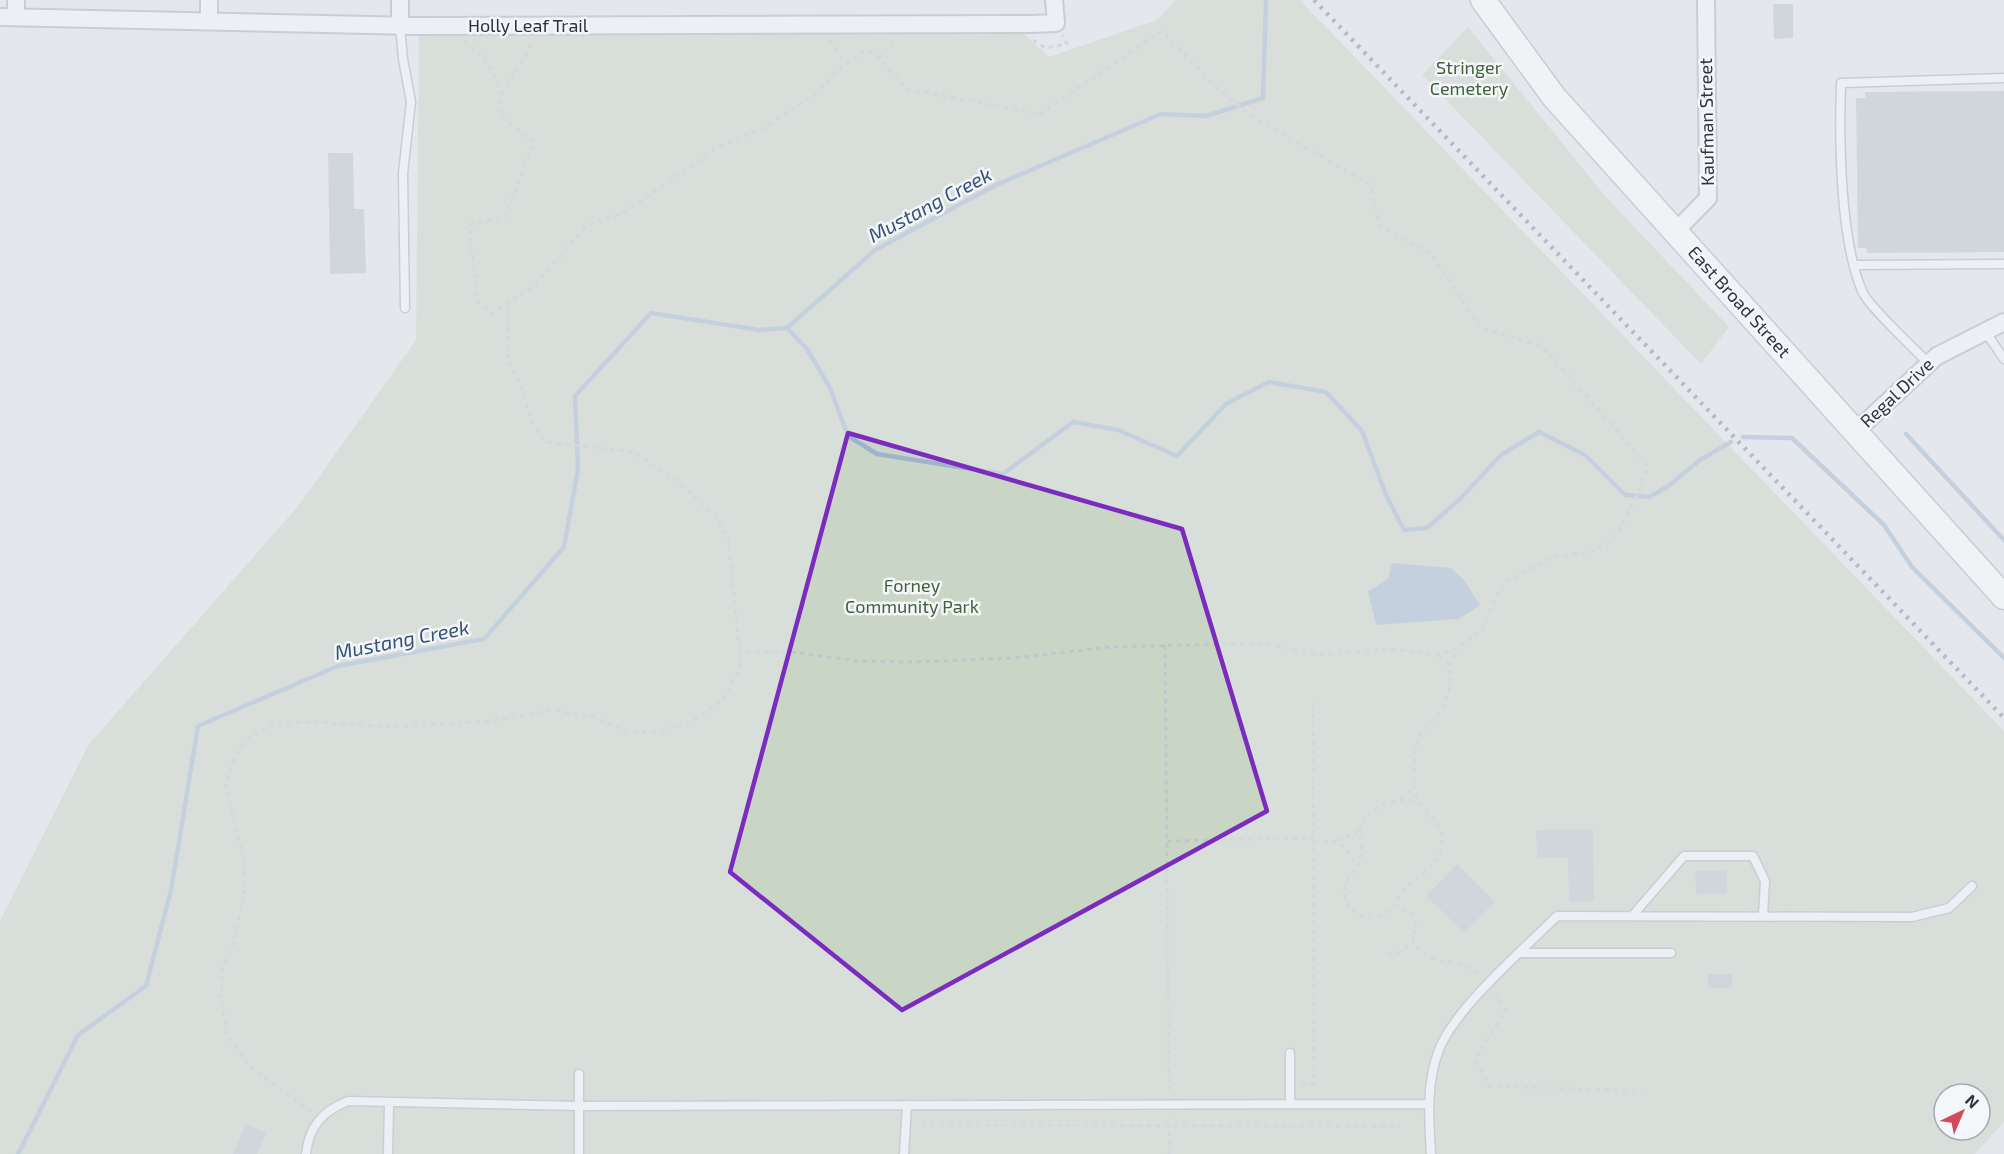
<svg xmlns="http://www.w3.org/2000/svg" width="2004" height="1154" font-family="'Exo 2',sans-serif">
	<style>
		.green { fill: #c9d6c5; fill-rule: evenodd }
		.water { fill: #9fb4cc }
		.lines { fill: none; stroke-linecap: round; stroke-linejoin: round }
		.stream { stroke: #9fb4cc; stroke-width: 4.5 }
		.building { fill: #bbc0ca }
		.service-casing { stroke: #a9aeb7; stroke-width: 11 }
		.minor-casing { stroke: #a9aeb7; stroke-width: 20 }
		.secondary-casing { stroke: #a9aeb7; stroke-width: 27 }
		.path { stroke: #c2c5cb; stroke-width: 3; stroke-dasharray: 4.5 4.5; stroke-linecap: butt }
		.service { stroke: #f7f8fa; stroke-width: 8 }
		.minor { stroke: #f7f8fa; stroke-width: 16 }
		.secondary { stroke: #fff; stroke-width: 24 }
		.rail { stroke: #7d8696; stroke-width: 4.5; stroke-dasharray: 3 6; stroke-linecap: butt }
		.marked { fill: none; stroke: #7b2cbf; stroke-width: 4.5; stroke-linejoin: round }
		.labels { text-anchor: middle; stroke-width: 5; stroke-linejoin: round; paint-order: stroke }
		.street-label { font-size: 18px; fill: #2b3445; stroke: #f4f6f9 }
		.park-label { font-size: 18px; fill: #3f6138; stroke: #f4f6f9 }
		.water-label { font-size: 20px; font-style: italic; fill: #34527a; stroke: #f4f6f9 }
	</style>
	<rect width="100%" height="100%" fill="#e4e7ec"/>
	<path class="green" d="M1176 0H1300L2004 731V1122L1975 1154H0V921L89 744 299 505 416 340 419 35 1023 33 1049 57 1157 20ZM1944 1094H1980V1130H1944Z
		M1468 27 1606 197 1729 327 1701 364 1422 75Z"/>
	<path class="water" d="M1392 563 1451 568 1463 579 1480 605 1459 619 1376 625 1368 591 1388 579Z"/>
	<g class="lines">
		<path class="stream" d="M787 328 807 349 830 388 848 436 877 454 1003 474 1073 422 1118 430 1177 456 1226 404 1269 382 1326 392 1362 431 1386 495 1404 530 1427 528 1460 499 1501 455 1539 432 1585 455 1625 495 1649 497 1667 487 1700 460 1731 442
			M1906 434 2004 540
			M1743 437 1792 438 1884 525 1912 567 2004 658
			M18 1154 78 1035 146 986 171 890 198 726 338 666 484 639 564 547 578 469 575 396 651 313 759 330 787 328 875 250 996 185 1161 114 1206 116 1263 98 1266 0"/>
	</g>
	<path class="building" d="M1773 4H1793V38L1774 39Z
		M2004 91V252L1867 253 1866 248H1858L1856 98H1865V92Z
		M328 153H353L354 209H364L366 273 330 274Z
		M1593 829 1594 901H1569L1568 858H1537L1536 830Z
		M1457 864 1495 902 1464 933 1426 896Z
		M1727 870V893L1696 894 1695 871Z
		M1708 974H1732V988H1708Z
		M246 1124 266 1133 257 1154H233Z"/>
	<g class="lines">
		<defs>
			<path id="service" d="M400 26 403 59 411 102 403 173 405 308
				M1854 265 2004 264
				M1985 331 2004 359
				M1929 364C1915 349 1871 309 1863 293 1840 243 1839 139 1841 83L2004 78
				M1633 915 1684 856H1753L1765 881 1763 915
				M1520 953H1671
				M1290 1053V1104
				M579 1074V1154
				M306 1154C309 1126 323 1111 348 1101L579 1106 1429 1104
				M388 1154 389 1103
				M904 1154 907 1105
				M1431 1154C1429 1120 1426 1082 1439 1050 1454 1009 1524 949 1557 916L1912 917 1949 908 1972 886"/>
			<path id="minor" d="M16 0V17
				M209 0V21
				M0 17 415 26 1031 24 1056 23 1054 0
				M400 26V0
				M1676 231 1708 198 1706 0
				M1855 432 1937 356 2004 322"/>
			<path id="secondary" d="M1483 0 1554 97 2004 597"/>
		</defs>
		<use href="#service" class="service-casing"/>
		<use href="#minor" class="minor-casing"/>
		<use href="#secondary" class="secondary-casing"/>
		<path class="path" d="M830 40 845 64
			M1033 40 1045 48 1067 44 1062 35
			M464 41C492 63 503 81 501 117L534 142 505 217 469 225 478 302 491 314 535 285 587 225 626 212 716 148 766 127 819 91 838 70 864 51 874 53 907 89 1040 114 1162 31 1215 86 1251 116 1371 185 1379 226 1432 255 1481 328 1542 346 1648 466 1640 489 1618 532 1610 542 1588 553 1555 556 1507 582 1499 590 1481 631 1456 649 1438 655 1389 649 1317 655 1266 643 1111 647 1014 658 911 662 858 661 791 652 741 653
			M879 58 895 40
			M502 95 533 42
			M1165 645 1169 1095
			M1439 656 1450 667C1451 684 1449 701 1438 714 1432 721 1424 727 1420 735 1414 748 1413 771 1414 785 1415 812 1448 817 1441 850 1434 875 1402 879 1396 905L1412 914 1416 924 1413 942C1439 972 1452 953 1480 976
			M1450 667 1456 649
			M1401 799 1414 786
			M1167 841 1313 838
			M1314 841C1340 841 1344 841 1356 866
			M1338 841 1360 830
			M1396 905 1382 915 1365 918 1350 909C1336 882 1352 880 1361 858 1365 849 1358 839 1360 830 1367 804 1396 798 1418 801
			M1388 955 1398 953 1413 942
			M1495 992 1506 1010 1475 1059 1489 1086 1642 1091
			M1302 1084H1314L1313 699
			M312 1112 250 1067 227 1034 221 998 222 969 234 942 244 895 243 857 225 785 232 764 245 740 276 723 320 722 388 727 492 721 552 710 594 717 625 731 658 732 689 723 722 701 741 666 728 537 713 514 676 480 633 452 546 442 531 420 521 385 508 361 507 304
			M922 1125 1400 1126
			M1169 1154V1117"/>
		<use href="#service" class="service"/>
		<use href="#minor" class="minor"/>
		<use href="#secondary" class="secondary"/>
		<path class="rail" d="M1314 0 2004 718"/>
	</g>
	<path d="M0 0H2004V1154H0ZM848 433 1182 529 1267 811 902 1010 730 872Z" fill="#e4e7ec" fill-opacity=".55" fill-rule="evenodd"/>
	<path class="marked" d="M848 433 1182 529 1267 811 902 1010 730 872Z"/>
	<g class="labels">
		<g class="street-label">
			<text x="528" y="32">Holly Leaf Trail</text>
			<text transform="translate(1707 122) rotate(-91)" y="6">Kaufman Street</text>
			<text transform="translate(1739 302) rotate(48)" y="6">East Broad Street</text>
			<text transform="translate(1897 393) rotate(-43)" y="6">Regal Drive</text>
		</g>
		<g class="park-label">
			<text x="1469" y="74">Stringer<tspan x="1469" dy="21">Cemetery</tspan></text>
			<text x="912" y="592">Forney<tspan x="912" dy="21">Community Park</tspan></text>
		</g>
		<g class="water-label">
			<text transform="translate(930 205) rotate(-28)" y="7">Mustang Creek</text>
			<text transform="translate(402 640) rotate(-11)" y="7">Mustang Creek</text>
		</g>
	</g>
	<g transform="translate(1962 1112) rotate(44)"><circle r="28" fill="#f4f6f9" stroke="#a4a8b1" stroke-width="1.5"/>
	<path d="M0-4.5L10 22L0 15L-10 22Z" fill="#d1495b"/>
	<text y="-9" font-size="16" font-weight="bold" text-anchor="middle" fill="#2b3445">N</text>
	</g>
</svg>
